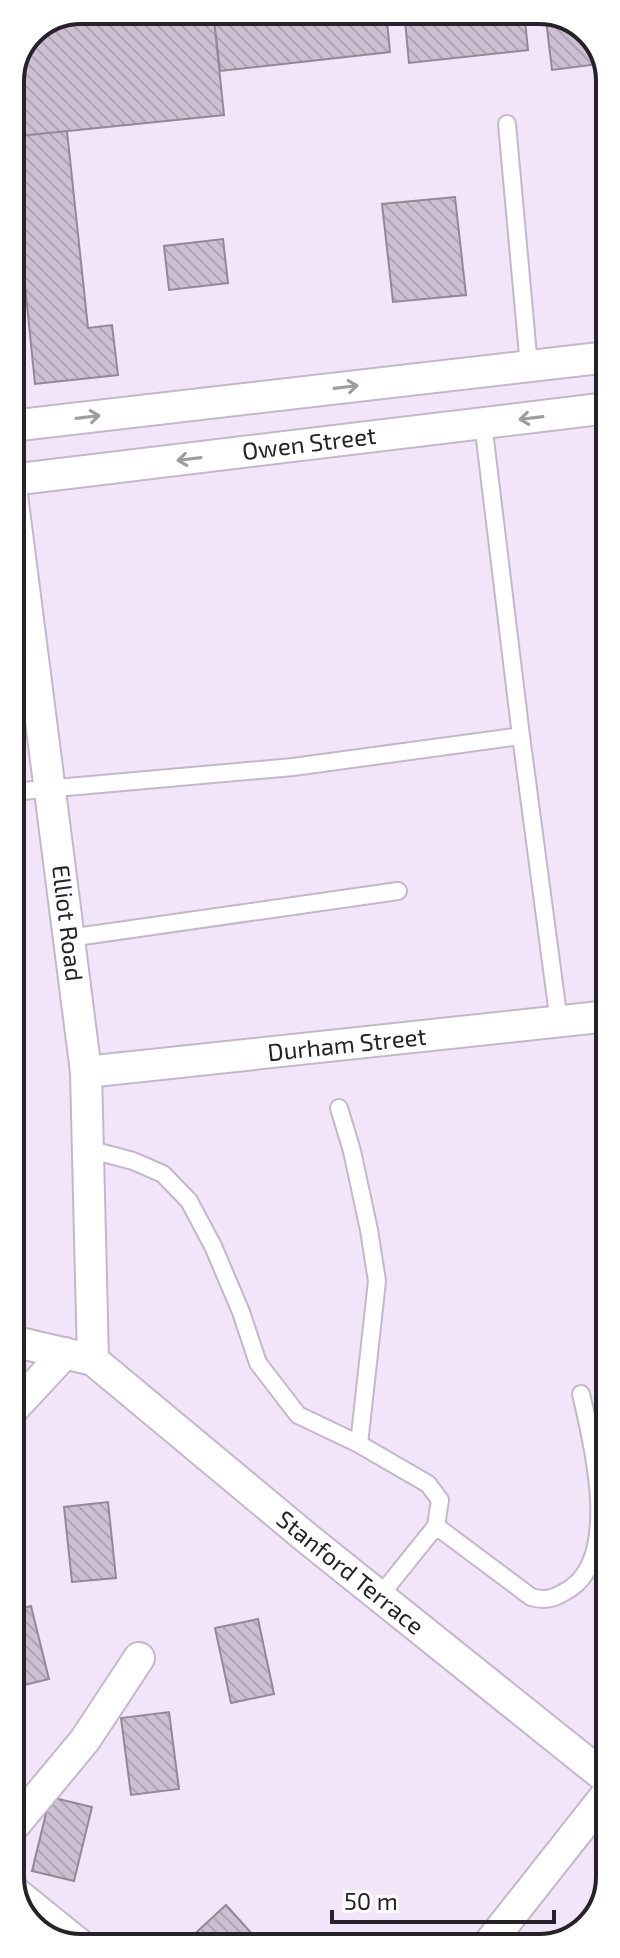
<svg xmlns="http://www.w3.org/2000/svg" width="620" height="1958" font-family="'Exo 2',sans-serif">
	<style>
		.building { fill: url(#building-back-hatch); stroke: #948799; stroke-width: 2 }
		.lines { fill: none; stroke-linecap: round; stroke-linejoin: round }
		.service-casing { stroke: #c4b7c9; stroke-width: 20 }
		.minor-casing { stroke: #c4b7c9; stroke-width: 34 }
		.service { stroke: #fff; stroke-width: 16 }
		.minor { stroke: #fff; stroke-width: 30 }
		.oneway { stroke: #9e9c9f }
		.labels { text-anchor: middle; stroke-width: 8; stroke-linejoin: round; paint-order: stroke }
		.street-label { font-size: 24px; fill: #272229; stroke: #fff }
		.rim { fill: none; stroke: #272229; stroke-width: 4 }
	</style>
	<defs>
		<pattern id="building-back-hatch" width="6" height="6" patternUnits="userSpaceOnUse" patternTransform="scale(2)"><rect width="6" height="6" fill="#cdbfd2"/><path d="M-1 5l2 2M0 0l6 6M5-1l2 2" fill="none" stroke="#b0a4b4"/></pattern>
	</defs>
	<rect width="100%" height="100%" fill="#f3e5f9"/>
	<path class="building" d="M81 10H213L224 115 10 137V77L31 31Z
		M213 10H386L390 52 220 71Z
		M404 10 524 11 528 50 409 63Z
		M545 11 586 28 607 63 552 70Z
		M67 131 88 328 112 325 118 375 35 384 10 137Z
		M455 197 466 295 393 302 382 204Z
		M223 239 228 283 169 290 164 246Z
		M108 1502 116 1578 72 1582 64 1507Z
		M31 1606 49 1679 12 1688V1611Z
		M258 1619 274 1694 231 1703 215 1628Z
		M169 1712 179 1789 131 1795 121 1718Z
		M50 1797 92 1807 74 1881 32 1871Z
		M226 1905 264 1947H196L189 1939Z"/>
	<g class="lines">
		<defs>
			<path id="service" d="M507 124 529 366
				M483 423 521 736 559 1022
				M11 792 293 767 521 736
				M69 938 398 891
				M339 1108 352 1151 369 1230 377 1281 359 1444
				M88 1149 133 1161 163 1174 189 1201 213 1246 241 1312 258 1363 298 1415 359 1444 428 1484 440 1500 436 1526 379 1597
				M436 1526 531 1597C548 1602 557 1597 571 1588 620 1554 593 1444 581 1394"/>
			<path id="minor" d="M11 426 608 357
				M11 480 608 408
				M11 487 86 1072 93 1360
				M86 1072 609 1016
				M12 1341 93 1360 308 1539 610 1781
				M12 1410 65 1353
				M12 1828 85 1740 139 1658
				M12 1890 80 1945
				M487 1946 610 1790"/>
		</defs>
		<use href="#service" class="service-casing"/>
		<use href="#minor" class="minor-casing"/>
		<use href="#service" class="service"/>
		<use href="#minor" class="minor"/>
	</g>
	<defs><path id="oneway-shaft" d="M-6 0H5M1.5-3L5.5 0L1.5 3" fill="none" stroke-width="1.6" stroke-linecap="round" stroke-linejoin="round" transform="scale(2)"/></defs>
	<g class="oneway">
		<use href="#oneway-shaft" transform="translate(346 387) rotate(-7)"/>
		<use href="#oneway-shaft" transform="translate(88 417) rotate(-7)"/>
		<use href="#oneway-shaft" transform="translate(531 418) rotate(173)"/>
		<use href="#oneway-shaft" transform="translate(189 459) rotate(173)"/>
	</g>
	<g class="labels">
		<g class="street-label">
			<text transform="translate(309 444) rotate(-7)" y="8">Owen Street</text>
			<text transform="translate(67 923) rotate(83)" y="8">Elliot Road</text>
			<text transform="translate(347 1045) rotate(-6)" y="8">Durham Street</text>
			<text transform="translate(350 1573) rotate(39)" y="8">Stanford Terrace</text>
		</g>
	</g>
	<path d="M0 0H620V1958H0ZM81 24H539A57 57 0 0 1 596 81V1877A57 57 0 0 1 539 1934H81A57 57 0 0 1 24 1877V81A57 57 0 0 1 81 24Z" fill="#fff" fill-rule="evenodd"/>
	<path class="rim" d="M81 24H539A57 57 0 0 1 596 81V1877A57 57 0 0 1 539 1934H81A57 57 0 0 1 24 1877V81A57 57 0 0 1 81 24Z"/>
	<path d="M332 1910v12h222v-12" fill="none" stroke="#272229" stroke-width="4"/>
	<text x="344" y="1910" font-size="24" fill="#272229" stroke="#ffffff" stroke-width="6" paint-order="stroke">50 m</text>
</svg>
